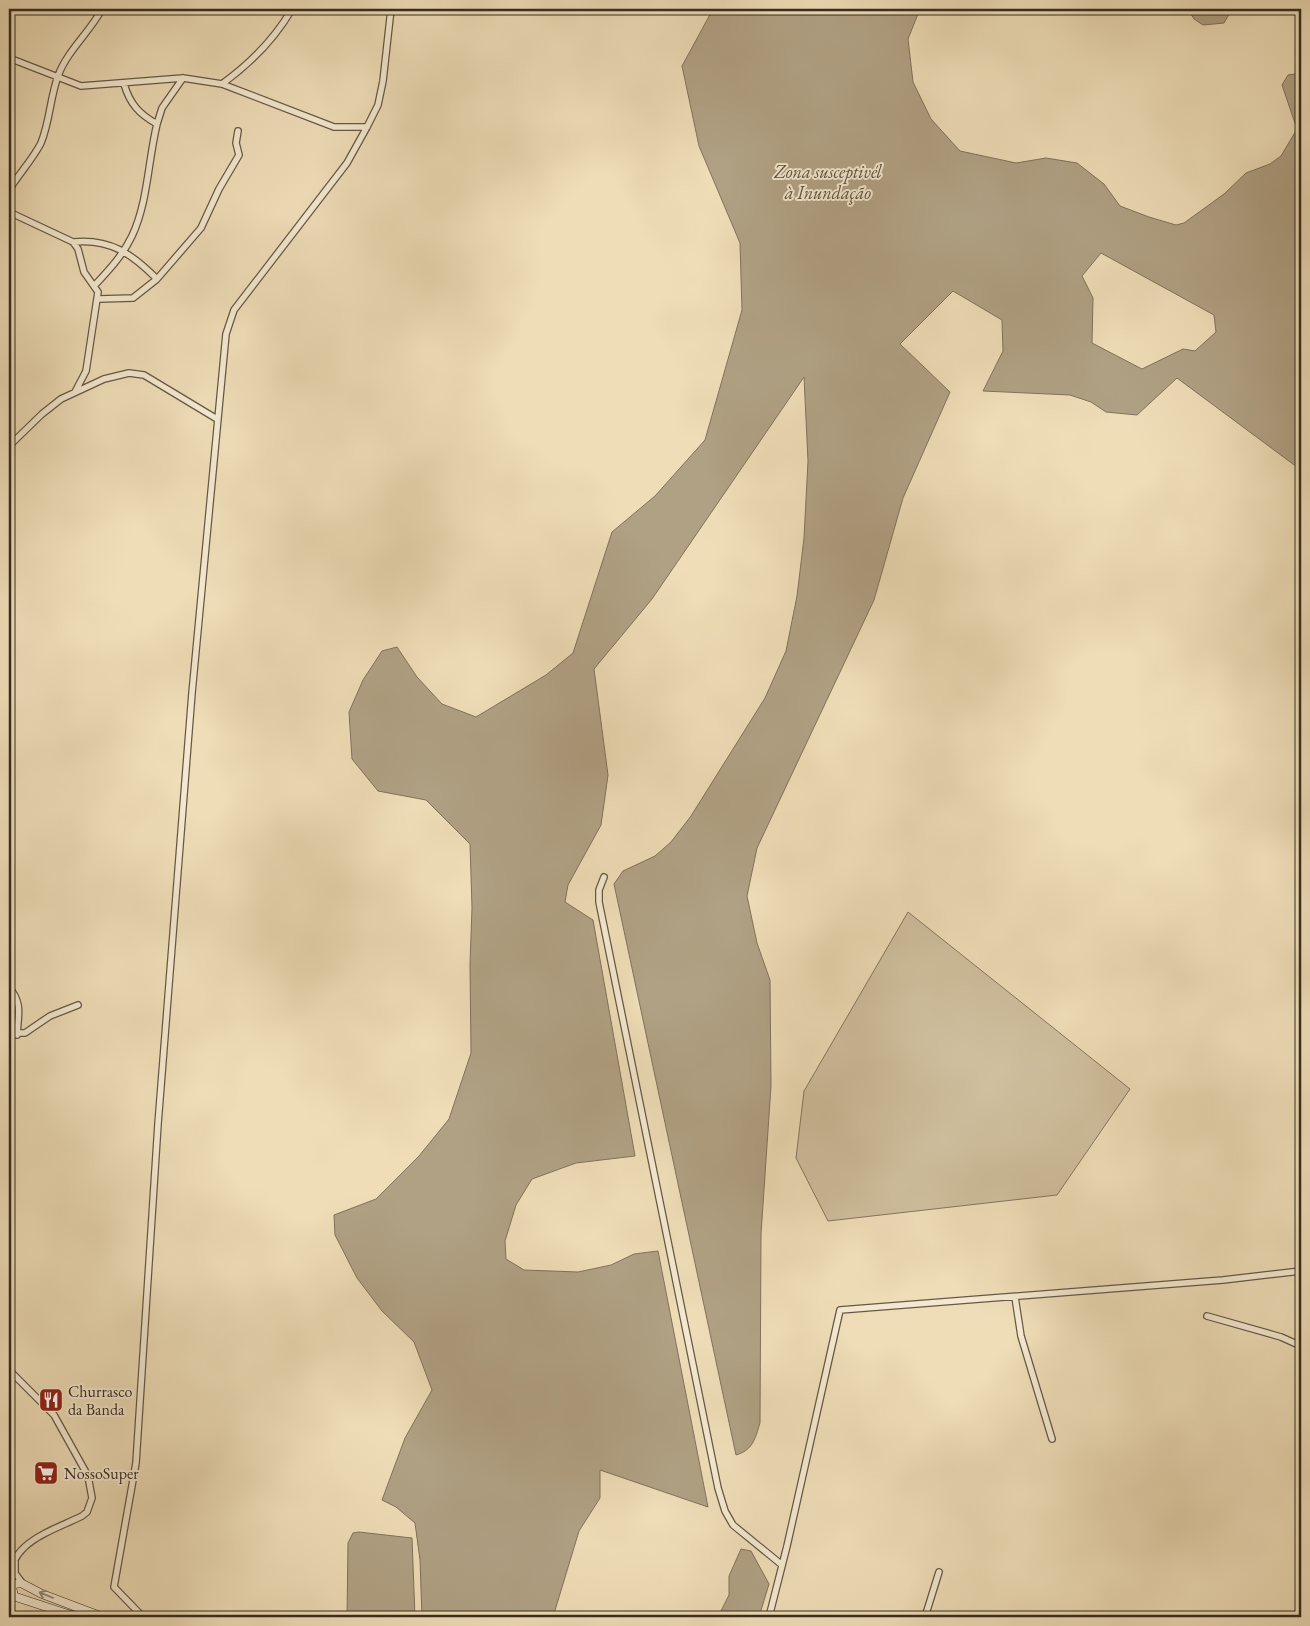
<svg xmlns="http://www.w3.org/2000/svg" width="1310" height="1626" font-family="'EB Garamond',serif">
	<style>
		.green { fill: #cfbf9e; stroke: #837660 }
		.water { fill: #b0a184; stroke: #80725d; fill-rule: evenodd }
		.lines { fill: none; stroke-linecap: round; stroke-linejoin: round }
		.street-casing { stroke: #655847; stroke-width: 8 }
		.secondary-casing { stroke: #372c22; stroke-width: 9 }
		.street { stroke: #f4e9d0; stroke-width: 5.5 }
		.secondary { stroke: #f4e9d0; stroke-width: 8 }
		.oneway { stroke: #968a79 }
		.labels { text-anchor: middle; stroke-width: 4; stroke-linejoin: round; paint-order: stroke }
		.poi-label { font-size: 16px; fill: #372c22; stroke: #f4e9d0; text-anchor: start }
		.water-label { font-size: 18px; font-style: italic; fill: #5b4f3f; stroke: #f4e9d0 }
	</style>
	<rect width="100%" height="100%" fill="#eeddb7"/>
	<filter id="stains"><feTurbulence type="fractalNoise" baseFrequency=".004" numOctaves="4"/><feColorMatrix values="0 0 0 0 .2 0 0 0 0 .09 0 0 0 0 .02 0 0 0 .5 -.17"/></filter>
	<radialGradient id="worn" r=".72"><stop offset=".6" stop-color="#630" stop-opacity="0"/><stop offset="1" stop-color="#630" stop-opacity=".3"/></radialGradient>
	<path class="green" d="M908 912 1130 1089 1057 1195 828 1221 796 1158 804 1091Z"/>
	<path class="water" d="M713 9H920L908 39 913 82 931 119 960 151 1016 163 1046 158 1077 163 1104 184 1120 206 1149 217 1176 225 1184 223 1224 194 1246 173 1270 164 1281 156 1297 129 1282 85 1288 75 1301 73V470L1177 378 1137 415 1106 412 1091 402 1070 395 983 391 1003 351 1002 320 953 291 900 344 950 392 903 498 874 600 757 848 747 896 757 943 770 980 771 1086 761 1234 760 1423C755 1439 753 1450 736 1455L614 884 623 871 655 856 671 842 691 816 765 698 786 651 797 596 804 538 808 461 804 377 652 599 594 669 608 775 601 825 568 885 565 902 593 920 635 1156 576 1163 532 1179 516 1205 505 1241 506 1259 524 1270 578 1272 611 1265 634 1254 658 1251 708 1507 600 1470V1498L579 1531 553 1617H422L420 1560 415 1523 396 1507 382 1500 405 1438 432 1390 414 1342 382 1311 357 1278 335 1235 334 1215 376 1199 419 1156 449 1119 471 1053 470 964 472 908 470 844 426 800 378 791 352 759 349 712 363 680 382 651 397 647 417 677 442 704 476 717 546 675 573 653 612 532 655 496 705 440 742 310 740 243 699 146 682 66ZM1101 253 1214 315 1216 332 1195 351 1183 349 1142 369 1092 343 1093 298 1082 276Z
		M1188 9H1232L1224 23 1203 25 1194 19Z
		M359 1532 412 1538 415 1617H347L348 1543 353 1533Z
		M741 1549 751 1551 769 1584 759 1617H718L729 1595V1576Z"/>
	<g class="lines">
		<defs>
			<path id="street" d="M9 58 81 86 183 78 222 84 334 127H367
				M222 84C251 63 274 40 292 9
				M157 124 162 108 183 78
				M9 190C18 175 33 159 41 143 50 121 50 98 58 76 67 51 90 32 102 9
				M9 212 73 242 78 249 84 272 98 292 86 371 75 392
				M73 242C110 238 132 254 157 279
				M95 285C109 270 123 255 132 236 148 202 148 161 157 124 139 114 130 104 124 84
				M99 299 133 298 157 279 201 228 219 189 239 155 236 143 238 131
				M9 446 42 414 61 399 104 379 129 373 144 375 217 419
				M604 877 599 890V902L718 1488 725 1511 733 1525 782 1565
				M9 987C23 1004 18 1014 17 1035
				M9 1033H25L50 1016 78 1005
				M1015 1297 1021 1336 1052 1439
				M1207 1316 1281 1337 1301 1346
				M9 1370 54 1415 88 1476 92 1498 87 1512 82 1516C50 1532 2 1544 11 1590
				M15 1562V1573L23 1584
				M1300 1583 1301 1574
				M143 1617 114 1587 136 1463 158 1124 192 693 226 334 234 310 347 163 367 127 378 105 383 81 391 9
				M769 1617 787 1546 840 1310 1223 1280 1301 1271
				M925 1617 939 1572"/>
			<path id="secondary" d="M11 1593 16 1597 77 1617
				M14 1596 12 1587 15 1584 21 1583 42 1594 103 1617"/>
		</defs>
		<use href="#street" class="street-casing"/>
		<use href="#secondary" class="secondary-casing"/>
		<use href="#street" class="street"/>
		<use href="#secondary" class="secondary"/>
	</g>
	<defs><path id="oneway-shaft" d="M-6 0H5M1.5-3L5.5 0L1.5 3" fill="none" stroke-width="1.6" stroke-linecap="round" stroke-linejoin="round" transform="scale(1.25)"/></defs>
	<use class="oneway" href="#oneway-shaft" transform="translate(46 1595) rotate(-158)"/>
	<defs>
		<symbol id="restaurant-square" viewBox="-11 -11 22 22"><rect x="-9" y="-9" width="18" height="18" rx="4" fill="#8f2418" stroke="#f4e9d0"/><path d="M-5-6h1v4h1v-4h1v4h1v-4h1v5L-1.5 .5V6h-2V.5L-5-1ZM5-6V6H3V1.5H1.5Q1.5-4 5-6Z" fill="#fff"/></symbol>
		<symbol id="supermarket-square" viewBox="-11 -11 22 22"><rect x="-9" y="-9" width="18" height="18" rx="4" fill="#8f2418" stroke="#f4e9d0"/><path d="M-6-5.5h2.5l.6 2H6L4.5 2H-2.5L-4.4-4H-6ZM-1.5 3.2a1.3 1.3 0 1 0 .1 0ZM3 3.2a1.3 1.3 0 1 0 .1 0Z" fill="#fff"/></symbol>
	</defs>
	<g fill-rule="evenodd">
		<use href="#restaurant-square" x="37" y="1386" width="28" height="28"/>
		<use href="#supermarket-square" x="32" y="1459" width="28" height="28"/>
	</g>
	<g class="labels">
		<g class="poi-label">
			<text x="68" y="1397">Churrasco<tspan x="68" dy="18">da Banda</tspan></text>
			<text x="64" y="1479">NossoSuper</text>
		</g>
		<g class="water-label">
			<text x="828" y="178">Zona susceptivél<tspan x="828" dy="21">à Inundação</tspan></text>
		</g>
	</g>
	<rect width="1310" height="1626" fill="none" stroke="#eeddb7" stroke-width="30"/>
	<rect x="10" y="10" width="1290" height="1606" fill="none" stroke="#372c22" stroke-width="2.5"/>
	<rect x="15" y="15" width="1280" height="1596" fill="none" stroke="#372c22"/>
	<rect width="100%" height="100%" filter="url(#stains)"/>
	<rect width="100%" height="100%" fill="url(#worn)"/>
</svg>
